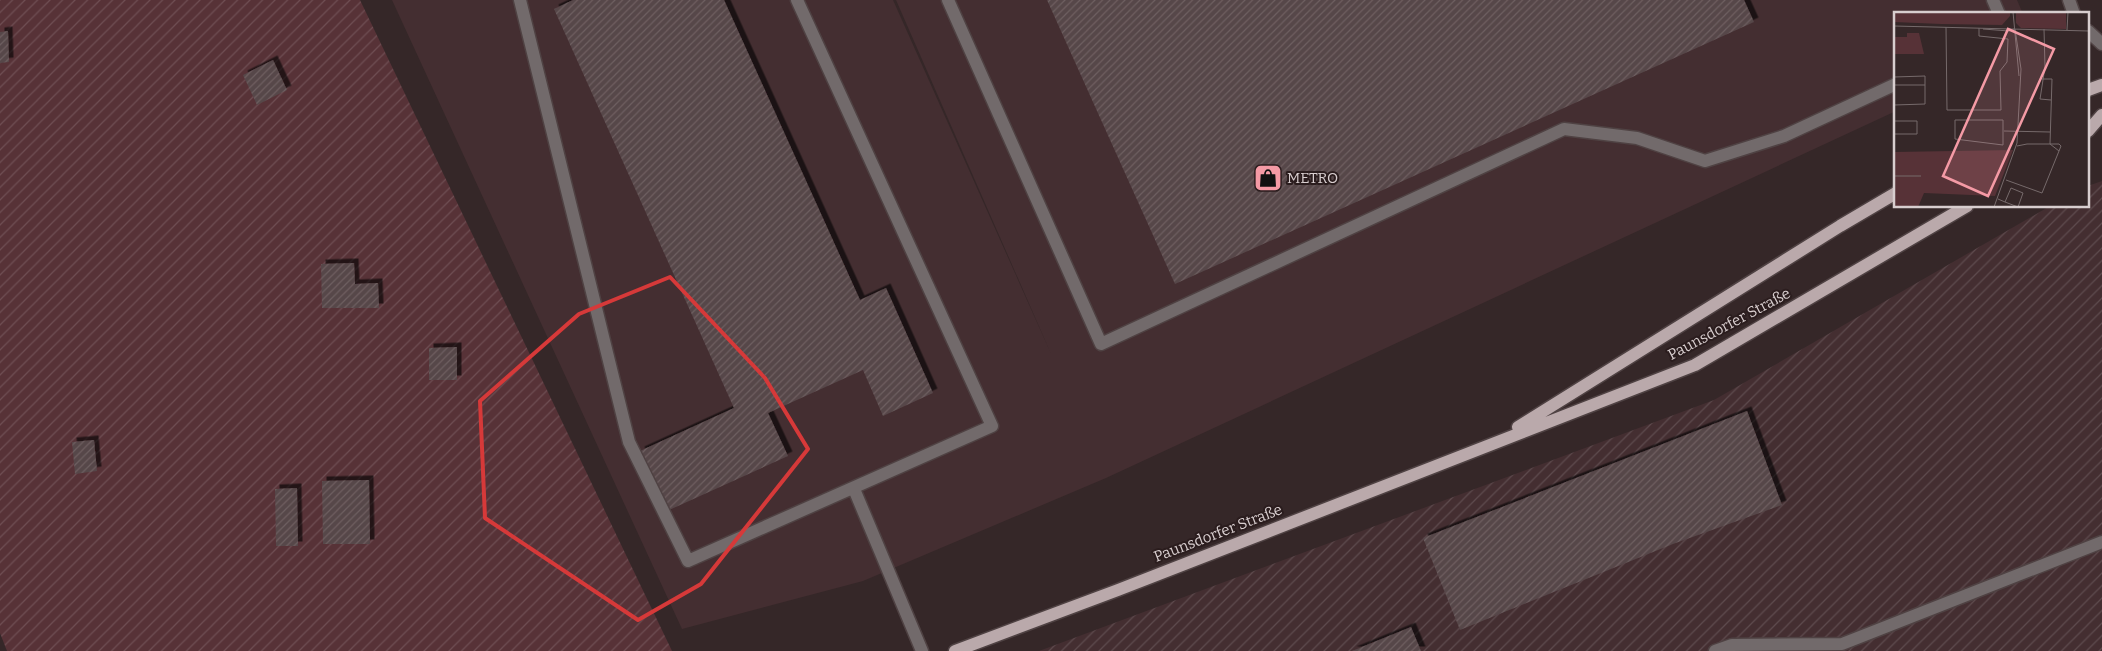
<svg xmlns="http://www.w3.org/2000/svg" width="2102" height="651" font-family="Bitter,serif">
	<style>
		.built { fill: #442e31 }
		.industrial { fill: url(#industrial-furrows) }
		.garden { fill: url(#garden-furrows) }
		.building { fill: url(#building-hatch); filter: url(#shadow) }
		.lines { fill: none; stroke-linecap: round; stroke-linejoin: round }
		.minor-casing { stroke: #4f4243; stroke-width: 15 }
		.major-casing { stroke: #4f4243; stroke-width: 15 }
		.minor { stroke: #726a6b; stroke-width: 12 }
		.major { stroke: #baa9ab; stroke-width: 12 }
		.marked { fill: none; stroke: #d63939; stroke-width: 4; stroke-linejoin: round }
		.labels { text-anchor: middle; stroke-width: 4; stroke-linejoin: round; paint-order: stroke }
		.poi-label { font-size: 15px; fill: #d8cecf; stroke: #2b1d1e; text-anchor: start }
		.street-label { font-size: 15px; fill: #d8cecf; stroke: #2b1d1e }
		.inset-road { fill: none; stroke: #766a6b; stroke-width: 1 }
		.view { fill: #f49aa5; fill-opacity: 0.15; stroke: #f49aa5; stroke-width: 2.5 }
		.inset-edge { fill: none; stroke: #d8cecf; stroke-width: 2.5 }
	</style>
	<defs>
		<pattern id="industrial-furrows" width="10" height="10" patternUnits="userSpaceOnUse" patternTransform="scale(1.25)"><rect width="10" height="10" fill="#442e31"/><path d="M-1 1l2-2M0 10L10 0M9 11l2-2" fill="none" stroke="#5e4b4e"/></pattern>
		<pattern id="garden-furrows" width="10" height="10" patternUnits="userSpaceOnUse" patternTransform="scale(1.25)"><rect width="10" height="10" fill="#573237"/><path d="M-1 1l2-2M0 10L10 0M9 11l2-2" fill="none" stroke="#6e4e53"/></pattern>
		<pattern id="building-hatch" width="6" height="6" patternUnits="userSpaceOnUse" patternTransform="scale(1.25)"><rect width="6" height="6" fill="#564648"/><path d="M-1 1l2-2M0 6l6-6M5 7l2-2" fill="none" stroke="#6e6061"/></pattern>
		<filter id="shadow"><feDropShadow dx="4.5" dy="-4.5" stdDeviation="0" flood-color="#0009"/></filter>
	</defs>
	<rect width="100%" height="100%" fill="#352728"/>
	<path class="built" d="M392 0H893L1052 356 896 0H2017L2023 14H1896V111L1106 478 863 581 682 629Z"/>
	<path class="industrial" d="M2102 181V651H1039L1714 400 2050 206H2088V186Z"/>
	<path class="garden" d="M0 0H360L672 651H7L0 633Z"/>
	<path class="building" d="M573 0H724L860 300 886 288 933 393 883 416 863 370 768 413 788 456 667 511 640 451 734 408 554 9Z
		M1047 0H1744L1754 22 1175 284Z
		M8 31 9 62 0 63V32Z
		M273 60 287 90 257 105 243 75Z
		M354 263 355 284 378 283 379 308H322L321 264Z
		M457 347V380H429V348Z
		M1747 411 1782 505 1673 544 1460 630 1423 538Z
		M94 440 97 471 75 474 72 442Z
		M369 480 370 544H323L322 481Z
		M297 488 298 546H276L275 489Z
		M1411 627 1421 651H1352Z"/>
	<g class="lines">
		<defs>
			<path id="minor" d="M520 0 629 442 688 561 992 426 797 0
				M948 0 1101 344 1564 129 1637 138 1705 161 1784 136 1896 84
				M1993 0 1999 14
				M2069 0 2074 14
				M2088 31 2102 44
				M854 489 922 651
				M1715 651 1732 645 1842 644 2102 542"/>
			<path id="major" d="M2088 90 2102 85
				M2088 131 2102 115
				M1518 427 1840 226 1896 193
				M955 651 1118 590 1695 365 1967 206"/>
		</defs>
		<use href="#minor" class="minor-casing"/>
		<use href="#major" class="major-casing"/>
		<use href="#minor" class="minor"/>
		<use href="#major" class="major"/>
	</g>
	<path class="marked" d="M670 277 765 378 808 449 701 584 638 620 485 518 480 401 579 314Z"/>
	<defs>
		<symbol id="shop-square" viewBox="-11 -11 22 22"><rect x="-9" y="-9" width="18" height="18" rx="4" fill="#f49aa5" stroke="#2b1d1e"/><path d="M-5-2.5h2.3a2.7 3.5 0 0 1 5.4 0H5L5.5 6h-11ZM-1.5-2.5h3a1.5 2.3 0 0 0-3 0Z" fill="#111"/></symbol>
	</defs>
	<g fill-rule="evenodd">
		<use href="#shop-square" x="1252" y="162" width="32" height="32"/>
	</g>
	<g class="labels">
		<g class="poi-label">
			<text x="1287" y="183">METRO</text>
		</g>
		<g class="street-label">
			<text transform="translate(1729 324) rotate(-28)" y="5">Paunsdorfer Straße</text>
			<text transform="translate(1218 533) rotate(-21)" y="5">Paunsdorfer Straße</text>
		</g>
	</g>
	<g transform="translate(1894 12)">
		<rect width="195" height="195" fill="#352728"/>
		<path d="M13 21H25L30 42H0V25H13Z" fill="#573237"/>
		<path d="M0 0H116V4L108 13 47 12 0 10ZM122 0H172V17L127 16 122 11ZM119 138 101 184 30 181 24 195H0V140Z" fill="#573237"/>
		<path class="inset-road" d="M119 0 125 64M0 14 195 19M52 15 53 98H107L106 59 113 50 114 27 85 24V16M89 17 115 19 120 17M150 17 151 55 146 87 157 88M173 18 174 0M0 65 31 64V92L0 93M0 73H31M61 108H109V133L61 127ZM0 109H23V122H0M110 119 156 120M123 134 133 132H165L167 134 165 139 156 132 158 67H148M0 164H27M112 168 148 181 165 139M104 187 111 190 117 176 129 181 124 195 111 190M100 195 123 131 127 57 121 17"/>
		<path class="view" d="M114 17 160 37 94 184 49 164Z"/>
		<rect width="195" height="195" class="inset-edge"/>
	</g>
</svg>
